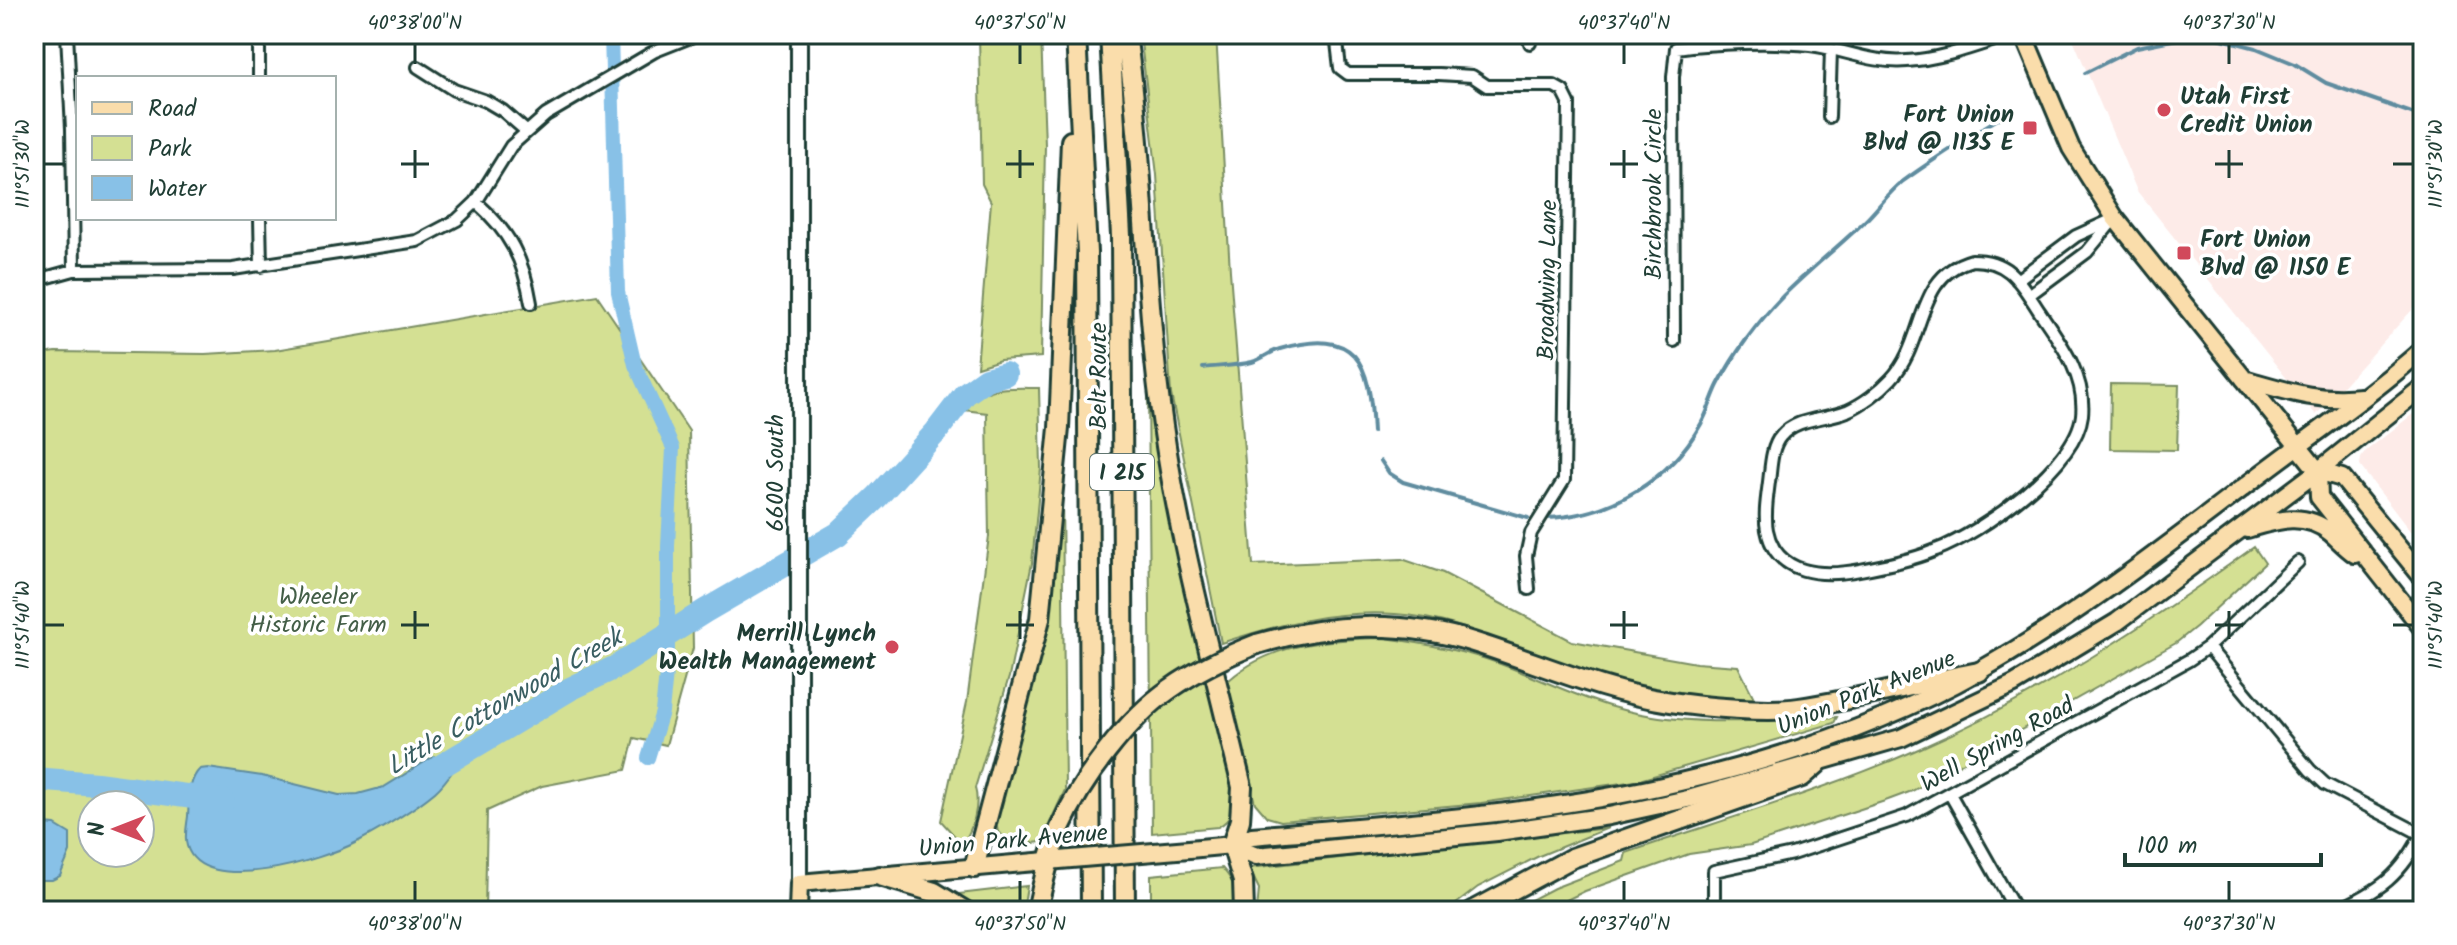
<svg xmlns="http://www.w3.org/2000/svg" width="2457" height="945" font-family="Kalam,sans-serif">
	<style>
		.built { fill: #fdebe8 }
		.green { fill: #d4e093; stroke: #7a8e64; stroke-width: 2; fill-rule: evenodd }
		.water { fill: #88c1e7; stroke: #5e8c9f; stroke-width: 2 }
		.lines { fill: none; stroke-linecap: round; stroke-linejoin: round }
		.stream { stroke: #5e8c9f; stroke-width: 4 }
		.canal { stroke: #88c1e7; stroke-width: 14 }
		.river { stroke: #88c1e7; stroke-width: 24 }
		.street-casing { stroke: #1f3d34; stroke-width: 16 }
		.secondary-casing { stroke: #1f3d34; stroke-width: 20 }
		.primary-casing { stroke: #1f3d34; stroke-width: 22 }
		.highway-casing { stroke: #1f3d34; stroke-width: 24 }
		.street { stroke: #fff; stroke-width: 10 }
		.secondary { stroke: #fff; stroke-width: 14 }
		.primary { stroke: #faddab; stroke-width: 16 }
		.highway { stroke: #faddab; stroke-width: 18 }
		.primary-bridge-casing { stroke: #1f3d34; stroke-width: 22; stroke-linecap: butt }
		.highway-bridge-casing { stroke: #1f3d34; stroke-width: 24; stroke-linecap: butt }
		.primary-bridge { stroke: #faddab; stroke-width: 16 }
		.highway-bridge { stroke: #faddab; stroke-width: 18 }
		.ticks { fill: none; stroke: #1f3d34; stroke-width: 3 }
		.poi-dot { fill: #d1495b; stroke: #fff; stroke-width: 3 }
		.labels { text-anchor: middle; stroke-width: 7; stroke-linejoin: round; paint-order: stroke }
		.shield { fill: #fff; stroke: #627771; stroke-width: 2 }
		.shield-label { font-size: 22px; font-weight: bold; fill: #1f3d34 }
		.poi-label { font-size: 24px; font-weight: bold; fill: #1f3d34; stroke: #fff; text-anchor: start }
		.street-label { font-size: 24px; fill: #1f3d34; stroke: #fff }
		.park-label { font-size: 24px; fill: #435e47; stroke: #fff }
		.water-label { font-size: 26px; font-style: italic; fill: #395e61; stroke: #fff }
		.neatline { fill: none; stroke: #1f3d34; stroke-width: 3 }
		.ticks-label { font-size: 20px; text-anchor: middle; fill: #1f3d34 }
	</style>
	<rect width="100%" height="100%" fill="#fff"/>
	<filter id="ink" filterUnits="userSpaceOnUse"><feTurbulence type="fractalNoise" baseFrequency=".0125" numOctaves="2"/><feDisplacementMap in="SourceGraphic" scale="16" xChannelSelector="R" yChannelSelector="G"/><feConvolveMatrix kernelMatrix="1 2 1 2 8 2 1 2 1" color-interpolation-filters="sRGB"/></filter>
	<g filter="url(#ink)">
		<path class="built" d="M2071 34H2423V298L2316 415 2137 191Z
			M2423 406V548L2360 466 2361 458 2366 451Z"/>
		<path class="green" d="M979 34H1041L1045 145 1041 357 1000 360 977 367 991 202 982 184Z
			M1140 34H1216L1230 271 1253 565 1402 559 1443 573 1572 641 1696 663 1738 666 1755 700C1725 698 1694 698 1663 694 1638 691 1611 682 1586 674 1522 654 1463 618 1395 614 1335 610 1278 624 1221 643L1171 394 1157 175Z
			M597 295 689 431 693 648 666 745 634 738 626 770 542 786 487 811 485 911H34V356L55 352 205 354 275 350ZM92 805H140V853H92Z
			M2111 384 2179 385 2177 450 2110 449Z
			M1039 388 1041 468 1032 563 1009 677 975 788C980 805 973 830 962 844L941 821 967 702 989 536 987 413 964 410C982 384 1010 388 1039 388Z
			M1148 388 1189 611 1233 793C1233 809 1234 818 1218 827L1152 833Z
			M1062 495 1065 790 1041 842 1015 845 998 832 993 809 1028 701 1043 642 1053 585 1058 534V515Z
			M2254 547 2265 563 2197 626 2176 643 1912 791 1888 800 1751 845 1689 854 1585 891 1544 911H1510L1554 888 1624 861 1626 853C1725 819 1827 790 1923 747 2043 694 2147 624 2254 547Z
			M1385 638C1421 643 1457 649 1492 661 1533 675 1571 695 1612 707 1684 728 1763 721 1837 717L1834 723 1636 781 1481 803 1281 821 1267 817 1255 803 1224 685C1265 643 1329 639 1385 638Z
			M1608 828 1539 856 1478 887 1447 911H1257L1259 889 1249 868Z
			M1222 868C1235 882 1237 892 1237 911H1151V875Z
			M1027 886 1023 911H975L959 894Z"/>
		<path class="water" d="M469 749C458 762 448 781 435 792 412 811 383 828 357 842 324 859 203 898 187 846 184 837 187 825 188 816 189 801 188 780 200 769L208 768 262 776 339 795 358 794 384 787 431 758Z
			M34 823 55 825 70 834V852L60 876 52 880H34Z"/>
		<g class="lines">
			<path class="stream" d="M2085 73 2137 47 2192 36 2218 38 2256 48 2295 64 2326 83 2423 117
				M1203 368C1218 366 1237 366 1252 362 1262 359 1270 352 1280 349 1357 327 1370 361 1373 432
				M1381 461 1389 473 1403 482 1528 518
				M1546 518C1610 516 1670 480 1701 424 1708 412 1712 397 1718 385 1735 352 1758 322 1783 296 1809 270 1838 247 1864 222 1877 210 1888 193 1902 182 1935 158 1970 136 2004 115"/>
			<path class="canal" d="M611 34 618 292 635 365 673 448 668 546V654L662 712 648 758"/>
			<path class="river" d="M443 765 570 689 618 666 705 611 838 534 877 497 936 432 965 394 986 379 1005 374
				M34 779 97 784 223 801"/>
			<defs>
				<path id="street" d="M67 34 72 129 74 270
					M259 34V78
					M1336 34 1340 68 1348 74H1439L1472 76 1487 86H1554L1563 91 1569 103 1564 480 1531 533 1526 556 1529 589
					M1530 43V34
					M418 67 454 90 486 101 503 111 526 131
					M1829 117 1831 49
					M476 202C509 231 524 260 531 303
					M260 218 261 266
					M1972 260C2010 260 2020 282 2039 311 2060 342 2086 375 2082 415 2076 466 1981 533 1936 550 1912 560 1886 565 1860 570 1824 577 1776 576 1767 530 1764 515 1767 498 1769 482 1771 467 1771 447 1781 436 1797 417 1825 420 1847 411 1863 404 1880 391 1891 379 1927 341 1914 276 1972 260Z
					M2017 280 2076 236 2109 221
					M34 281 74 270 233 269 417 241 457 220 476 202 511 146 546 115 655 51 698 34
					M2029 295 2087 252 2115 218
					M1674 341 1673 77 1676 48C1714 43 1772 41 1810 45 1843 49 1873 64 1907 61 1943 59 1978 45 2013 34
					M2208 647 2310 770 2325 784 2421 834
					M1950 794 2016 911
					M1714 911V871L1792 854 1907 816 2189 660 2208 647 2298 562
					M2335 911C2379 891 2402 876 2423 831"/>
				<path id="secondary" d="M799 883V34"/>
				<path id="primary" d="M2023 34 2071 148 2115 218 2318 471 2319 497 2423 629
					M2244 379C2287 391 2317 402 2361 397
					M2318 471 2342 478 2423 578
					M2247 529C2277 520 2305 511 2331 533 2339 540 2346 548 2355 554
					M1232 845 1256 856 1497 832 1609 816 1692 798 1901 738 2014 684 2117 622 2318 471 2423 387
					M1189 849 1232 845 1252 836C1395 823 1539 815 1680 782 1782 758 1887 723 1979 671 2077 616 2168 545 2257 477 2312 435 2371 395 2423 349
					M798 911 799 883 1036 862"/>
				<path id="highway" d="M1076 34 1087 253 1091 911
					M1110 34 1121 236 1125 911
					M1126 34C1145 164 1144 296 1163 426 1180 547 1214 667 1242 787L1240 820 1232 845 1243 881 1244 911
					M1257 644C1328 623 1403 620 1473 642 1540 663 1602 692 1671 702 1702 707 1769 713 1799 708 1859 699 1919 683 1979 672
					M974 868 1040 619 1059 428 1071 141
					M880 876 934 892 965 911
					M1473 911 1572 858 1802 777 1817 764"/>
			</defs>
			<use href="#street" class="street-casing"/>
			<use href="#secondary" class="secondary-casing"/>
			<use href="#primary" class="primary-casing"/>
			<use href="#highway" class="highway-casing"/>
			<use href="#street" class="street"/>
			<use href="#secondary" class="secondary"/>
			<use href="#primary" class="primary"/>
			<use href="#highway" class="highway"/>
			<defs>
				<path id="primary-bridge" d="M1036 862 1189 849"/>
				<path id="highway-bridge" d="M1037 911C1043 883 1049 855 1060 828 1081 780 1127 719 1170 689 1197 670 1226 656 1257 644"/>
			</defs>
			<use href="#primary-bridge" class="primary-bridge-casing"/>
			<use href="#highway-bridge" class="highway-bridge-casing"/>
			<use href="#primary-bridge" class="primary-bridge"/>
			<use href="#highway-bridge" class="highway-bridge"/>
		</g>
	</g>
	<path class="ticks" d="M415 44V64M1020 44V64M1624 44V64M2229 44V64M415 150V178M1020 150V178M1624 150V178M2229 150V178M44 164H64M401 164H429M1006 164H1034M1610 164H1638M2215 164H2243M2393 164H2413M415 611V639M1020 611V639M1624 611V639M2229 611V639M44 625H64M401 625H429M1006 625H1034M1610 625H1638M2215 625H2243M2393 625H2413M415 881V901M1020 881V901M1624 881V901M2229 881V901"/>
	<g class="poi-dot">
		<circle cx="2164" cy="110" r="8"/>
		<rect x="2022" y="120" width="16" height="16" rx="4"/>
		<rect x="2176" y="245" width="16" height="16" rx="4"/>
		<circle cx="892" cy="647" r="8"/>
	</g>
	<g class="labels">
		<rect class="shield" x="1090" y="454" width="64" height="36" rx="6"/>
		<g class="shield-label">
			<text x="1122" y="480">I 215</text>
		</g>
		<g class="poi-label">
			<text x="2180" y="104">Utah First<tspan x="2180" dy="28">Credit Union</tspan></text>
			<text x="2014" y="122" text-anchor="end">Fort Union<tspan x="2014" dy="28">Blvd @ 1135 E</tspan></text>
			<text x="2200" y="247">Fort Union<tspan x="2200" dy="28">Blvd @ 1150 E</tspan></text>
			<text x="876" y="641" text-anchor="end">Merrill Lynch<tspan x="876" dy="28">Wealth Management</tspan></text>
		</g>
		<g class="street-label">
			<text transform="translate(1653 194) rotate(-90)" y="8">Birchbrook Circle</text>
			<text transform="translate(1547 280) rotate(-89)" y="8">Broadwing Lane</text>
			<text transform="translate(1098 376) rotate(-90)" y="8">Belt Route</text>
			<text transform="translate(775 473) rotate(-90)" y="8">6600 South</text>
			<text transform="translate(1866 692) rotate(-22)" y="8">Union Park Avenue</text>
			<text transform="translate(1997 744) rotate(-29)" y="8">Well Spring Road</text>
			<text transform="translate(1013 840) rotate(-5)" y="8">Union Park Avenue</text>
		</g>
		<g class="park-label">
			<text x="318" y="604">Wheeler<tspan x="318" dy="28">Historic Farm</tspan></text>
		</g>
		<g class="water-label">
			<text transform="translate(504 701) rotate(-30)" y="9">Little Cottonwood Creek</text>
		</g>
	</g>
	<rect width="2457" height="945" fill="none" stroke="#fff" stroke-width="88"/>
	<rect x="76" y="76" width="260" height="144" fill="#ffffff" stroke="#a5b1ae" stroke-width="2"/>
	<rect x="92" y="102" width="40" height="12" fill="#faddab" stroke="#a5b1ae" stroke-width="2"/>
	<text x="148" y="116" font-size="24" fill="#1f3d34">Road</text>
	<rect x="92" y="136" width="40" height="24" fill="#d4e093" stroke="#a5b1ae" stroke-width="2"/>
	<text x="148" y="156" font-size="24" fill="#1f3d34">Park</text>
	<rect x="92" y="176" width="40" height="24" fill="#88c1e7" stroke="#a5b1ae" stroke-width="2"/>
	<text x="148" y="196" font-size="24" fill="#1f3d34">Water</text>
	<g transform="translate(116 829) rotate(270)"><circle r="38" fill="#ffffff" stroke="#a5b1ae" stroke-width="2"/>
	<path d="M0-6L14 30L0 20L-14 30Z" fill="#d1495b"/>
	<text y="-12" font-size="22" font-weight="bold" text-anchor="middle" fill="#1f3d34">N</text>
	</g>
	<path d="M2125 853v12h196v-12" fill="none" stroke="#1f3d34" stroke-width="4"/>
	<text x="2137" y="853" font-size="24" fill="#1f3d34" stroke="#ffffff" stroke-width="6" paint-order="stroke">100 m</text>
	<rect x="44" y="44" width="2369" height="857" class="neatline"/>
	<g class="ticks-label">
		<text x="415" y="29">40°38'00"N</text>
		<text x="1020" y="29">40°37'50"N</text>
		<text x="1624" y="29">40°37'40"N</text>
		<text x="2229" y="29">40°37'30"N</text>
		<text transform="translate(2435 164) rotate(-90)" y="7">111°51'30"W</text>
		<text transform="translate(22 164) rotate(-90)" y="7">111°51'30"W</text>
		<text transform="translate(2435 625) rotate(-90)" y="7">111°51'40"W</text>
		<text transform="translate(22 625) rotate(-90)" y="7">111°51'40"W</text>
		<text x="415" y="930">40°38'00"N</text>
		<text x="1020" y="930">40°37'50"N</text>
		<text x="1624" y="930">40°37'40"N</text>
		<text x="2229" y="930">40°37'30"N</text>
	</g>
</svg>
